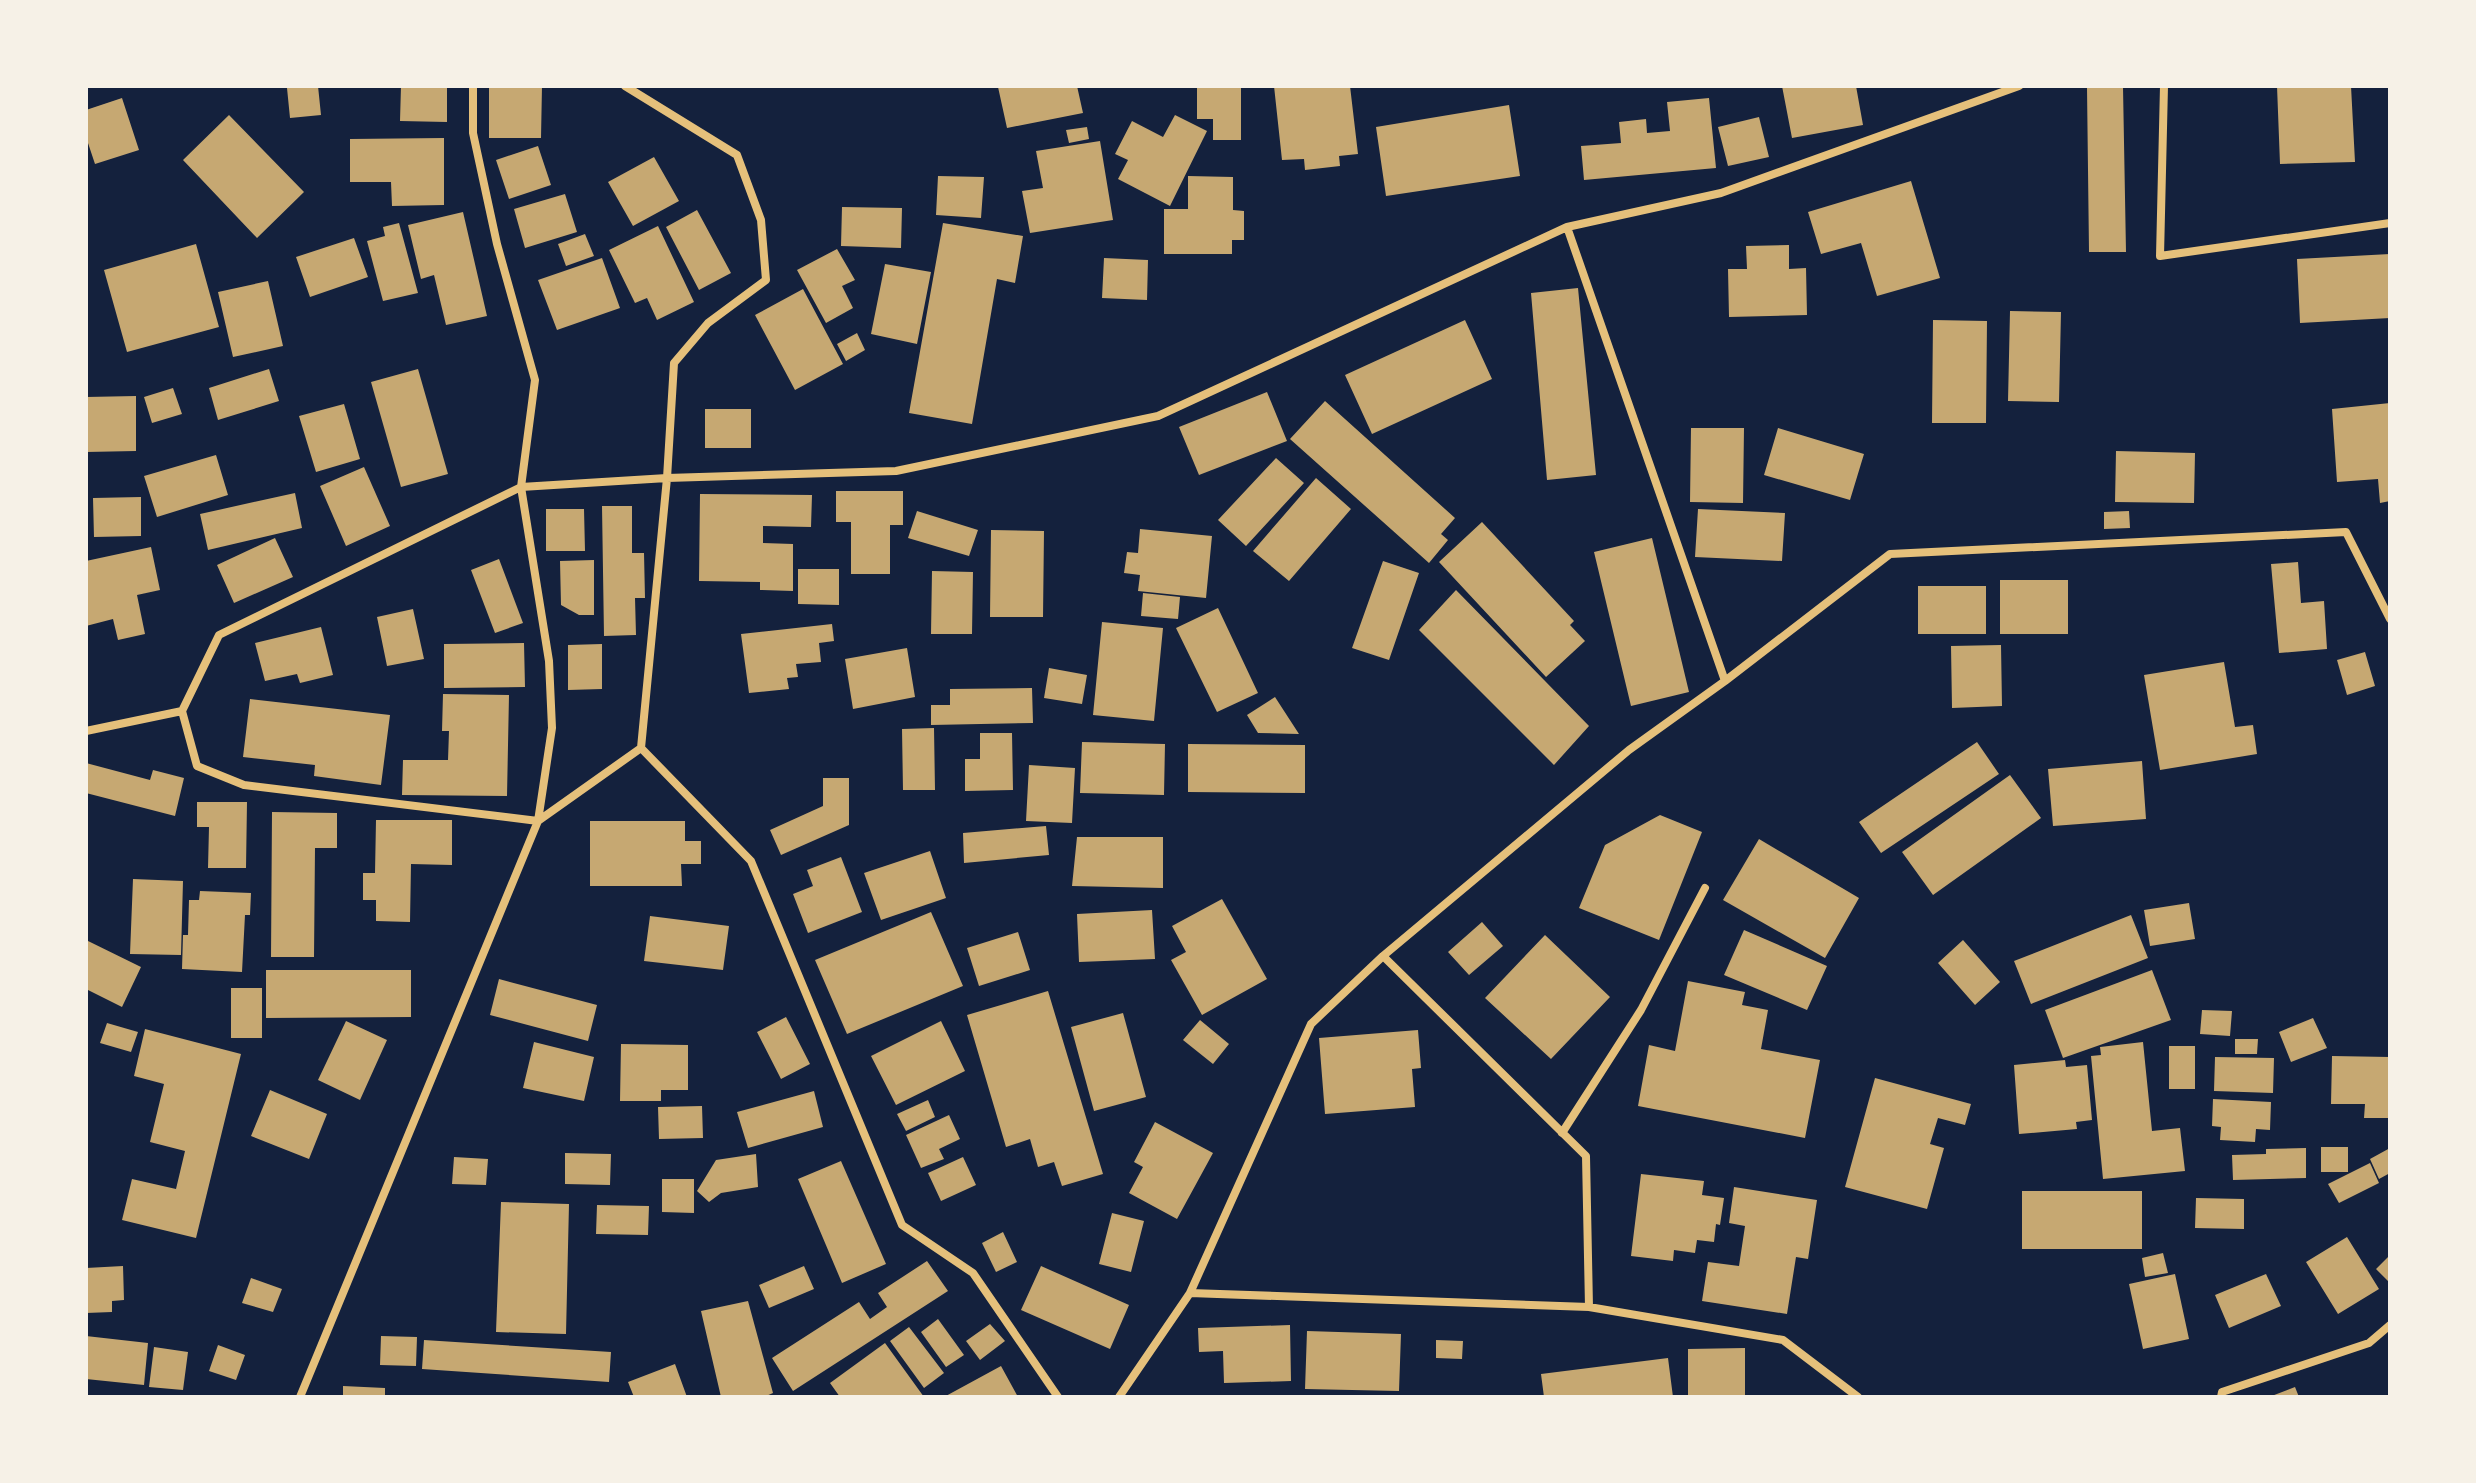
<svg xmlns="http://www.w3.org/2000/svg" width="2476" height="1483" font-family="'Libre Baskerville',serif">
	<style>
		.building { fill: #c6a872 }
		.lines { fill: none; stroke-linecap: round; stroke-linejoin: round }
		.minor { stroke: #e5c07b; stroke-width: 8 }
	</style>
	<rect width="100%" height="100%" fill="#14213d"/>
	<path class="building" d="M318 86 321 115 290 118 287 88Z
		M401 86H447V122L400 121Z
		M489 86H542L541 138H489Z
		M1003 86H1077L1083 113 1007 128 998 87Z
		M1197 86H1241V140H1213V119H1197Z
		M1274 86H1350L1358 154 1339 156 1340 166 1305 170 1304 159 1282 160Z
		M1782 86H1856L1863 125 1792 138Z
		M2277 86H2351L2355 162 2280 164Z
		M2123 87 2126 252H2089L2087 88Z
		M122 98 139 150 95 164 86 137V110Z
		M1709 98 1716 168 1584 180 1581 146 1621 143 1619 122 1646 119 1647 133 1670 131 1667 102Z
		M1509 105 1520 176 1386 196 1376 127Z
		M229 115 304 192 257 238 183 160Z
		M1175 115 1207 131 1170 206 1118 179 1128 160 1115 154 1132 121 1163 137Z
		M1759 117 1769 157 1728 166 1718 127Z
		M1087 127 1089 139 1069 143 1066 130Z
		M444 138V205L392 206 391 182H350V139Z
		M1100 141 1113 220 1030 233 1022 191 1043 188 1036 151Z
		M538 146 551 185 509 199 496 160Z
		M654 157 679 201 633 226 608 182Z
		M938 176 984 177 981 218 936 215Z
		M1188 176 1233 177V210L1244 211V240H1232V254H1164V209H1188Z
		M1911 181 1940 278 1877 296 1861 243 1821 254 1808 212Z
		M565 194 577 232 525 248 514 209Z
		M842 207 902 208 901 248 841 246Z
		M697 210 731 273 699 290 666 227Z
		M463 212 487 316 446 325 434 275 421 279 408 225Z
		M399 223 418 293 383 301 367 241 385 236 383 227Z
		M943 223 1023 236 1015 283 997 279 972 424 909 413Z
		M658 226 694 302 657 320 647 298 635 303 609 250Z
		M585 234 594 256 566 266 558 244Z
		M354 238 368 277 310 297 296 257Z
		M196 244 219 327 127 352 104 270Z
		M1789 245V269L1806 268 1807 315 1729 317 1728 269H1747L1746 246Z
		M837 249 855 280 842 286 853 308 826 323 797 270Z
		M2390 254V318L2300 323 2297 259Z
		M602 258 620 308 557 330 538 280Z
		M1104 258 1148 260 1147 300 1102 298Z
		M885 264 931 272 917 344 871 334Z
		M268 281 283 346 233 357 218 292Z
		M1578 288 1596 475 1547 480 1531 293Z
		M803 289 843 364 795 390 755 315Z
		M2010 311 2061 312 2059 402 2008 401Z
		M1465 320 1492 379 1372 434 1345 375Z
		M1933 320 1987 321 1986 423H1932Z
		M857 333 865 350 846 361 837 344Z
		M269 369 279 401 218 420 209 388Z
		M418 369 448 474 401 487 371 382Z
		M173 388 182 414 152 423 144 397Z
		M1267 392 1287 441 1199 475 1179 427Z
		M136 396V451L86 452V397Z
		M1325 401 1455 518 1441 534 1448 540 1429 563 1290 439Z
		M2390 403V501L2380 503 2378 479 2337 482 2332 409Z
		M344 404 360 459 316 472 299 416Z
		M705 409H751V448H705Z
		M1691 428H1744L1743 503 1690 502Z
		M1778 428 1864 454 1850 500 1764 475Z
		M2116 451 2195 453 2194 503 2115 502Z
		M216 455 228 495 157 517 144 476Z
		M1276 458 1304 483 1246 546 1218 520Z
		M364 467 390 526 346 546 320 486Z
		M1316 478 1351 509 1289 581 1253 551Z
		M836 491H903V525H890V574H851V522H836Z
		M295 493 302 528 208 550 200 514Z
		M700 494 812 495 811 527 763 526V543L793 544V591L760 590V582L699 581Z
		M141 497V536L94 537 93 498Z
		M602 506H632V553H644L645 598H635L636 635 604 636Z
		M546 509H584L585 551H546Z
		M1698 509 1785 513 1782 561 1695 557Z
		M917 511 978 530 969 556 908 538Z
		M2129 511 2130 528 2104 529V512Z
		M1482 522 1574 621 1570 625 1585 641 1546 677 1439 562Z
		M1140 529 1212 536 1206 598 1138 591 1140 575 1124 573 1127 552 1138 553Z
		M991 530 1044 531 1043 617H990Z
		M275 538 293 577 234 603 217 565Z
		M1652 538 1689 692 1631 706 1594 552Z
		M151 547 160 590 137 595 145 634 118 640 113 619 86 626V561Z
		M499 559 523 623 495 633 471 570Z
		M594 560V615H579L561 605 560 561Z
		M1383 561 1419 573 1389 660 1352 648Z
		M2298 562 2301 603 2324 601 2327 649 2279 653 2271 564Z
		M798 569H839V605L798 604Z
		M932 571 973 572 972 634H931Z
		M2000 580H2068V634H2000Z
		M1918 586H1986V634H1918Z
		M1456 590 1589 726 1554 765 1419 630Z
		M1143 593 1180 597 1178 619 1141 616Z
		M1218 608 1258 693 1217 712 1176 628Z
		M413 609 424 659 387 666 377 617Z
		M1102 622 1163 628 1154 721 1093 715Z
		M832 624 834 641 819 643 821 662 796 664 798 677 787 678 789 689 749 693 741 634Z
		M321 627 333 675 300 683 297 674 265 681 255 643Z
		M524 643 525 687 444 688V644Z
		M602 644V689L568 690V645Z
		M2001 645 2002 706 1952 708 1951 646Z
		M907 648 915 697 853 709 845 659Z
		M2365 652 2375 686 2347 695 2337 660Z
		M2224 662 2235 727 2253 725 2257 754 2160 770 2144 675Z
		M1049 668 1087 675 1082 704 1044 698Z
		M1032 688 1033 723 931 725V705H950V689Z
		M443 694 509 695 507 796 402 795 403 760H448L449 731H442Z
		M1275 697 1299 734 1258 733 1247 715Z
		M250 699 390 715 381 785 314 776 315 765 243 757Z
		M934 728 935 790H903L902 729Z
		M980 733H1012L1013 790 965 791V759H980Z
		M1082 742 1165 744 1164 795 1080 793Z
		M1977 742 1999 774 1881 853 1859 822Z
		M1188 744 1305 745V793L1188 792Z
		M2142 761 2146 819 2053 826 2048 769Z
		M86 763 150 780 153 770 184 778 175 816 86 793Z
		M1029 765 1075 768 1072 823 1026 821Z
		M2010 775 2041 818 1933 895 1902 852Z
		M823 778H849V825L781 855 770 830 823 806Z
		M197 802H247L246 868H208L209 827H197Z
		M272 812 337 813V848H315L314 957H271Z
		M1660 815 1702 832 1659 940 1579 908 1605 845Z
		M376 820H452V865L411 864 410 922 376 921V900H363V873H375Z
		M590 821H685V841H701V864H681L682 886H590Z
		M1046 826 1049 855 964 863 963 833Z
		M1077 837H1163V888L1072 886Z
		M1759 839 1859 898 1825 958 1723 900Z
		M930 851 946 898 881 920 864 873Z
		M841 857 862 912 808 933 793 894 813 886 807 870Z
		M133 879 183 881 181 955 130 954Z
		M200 891 251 893 250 915H245L242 972 182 969 183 935H188L189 900H199Z
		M1222 899 1267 979 1202 1015 1171 960 1186 952 1172 926Z
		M2189 903 2195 939 2150 946 2144 910Z
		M1152 910 1155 959 1079 962 1077 914Z
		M931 912 963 986 847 1034 815 960Z
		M2131 915 2148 958 2031 1004 2014 961Z
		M650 916 729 926 723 970 644 961Z
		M1482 922 1503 946 1469 975 1448 952Z
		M1744 930 1827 966 1807 1010 1724 975Z
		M1018 932 1030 970 979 986 967 948Z
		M1545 935 1610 997 1551 1059 1485 998Z
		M86 940 141 967 122 1007 86 989Z
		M1963 940 2000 982 1975 1005 1938 963Z
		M266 970H411V1017L266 1018Z
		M2152 970 2171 1020 2063 1058 2045 1010Z
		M499 979 597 1005 588 1041 490 1015Z
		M1688 981 1745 992 1742 1005 1768 1010 1761 1049 1820 1060 1805 1138 1638 1106 1649 1045 1675 1051Z
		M231 988H262V1038H231Z
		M1048 991 1103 1174 1062 1186 1054 1162 1038 1167 1030 1139 1006 1147 967 1015Z
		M2202 1010 2232 1011 2230 1036 2200 1034Z
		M1123 1013 1146 1097 1094 1111 1071 1027Z
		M786 1017 810 1064 781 1079 757 1032Z
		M2313 1018 2327 1048 2291 1062 2279 1032Z
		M1200 1020 1229 1044 1213 1064 1183 1040Z
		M346 1021 387 1040 360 1100 318 1080Z
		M941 1021 965 1071 896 1105 871 1056Z
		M107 1023 138 1032 131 1052 100 1043Z
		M145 1029 241 1054 196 1238 122 1220 132 1179 176 1189 185 1151 150 1142 164 1084 134 1076Z
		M1418 1030 1421 1068 1412 1069 1415 1107 1325 1114 1319 1038Z
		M2235 1039H2258L2257 1054H2235Z
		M534 1042 594 1057 584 1101 523 1088Z
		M2143 1042 2152 1131 2180 1128 2185 1171 2103 1179 2091 1056 2101 1055 2100 1047Z
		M621 1044 688 1045V1090H661V1101H620Z
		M2169 1046H2195V1089H2169Z
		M2332 1056 2390 1057V1118H2364L2365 1104H2331Z
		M2215 1057 2274 1058 2273 1093 2214 1091Z
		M2065 1060 2066 1067 2087 1065 2092 1120 2076 1122 2077 1129 2019 1134 2014 1065Z
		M1875 1078 1971 1104 1965 1125 1938 1118 1930 1144 1944 1148 1927 1209 1845 1187Z
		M270 1090 327 1114 309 1159 251 1136Z
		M814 1091 823 1127 748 1148 737 1112Z
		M2213 1099 2271 1102 2270 1130 2256 1129 2255 1142 2220 1140 2221 1127 2212 1126Z
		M928 1100 935 1117 906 1131 897 1114Z
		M702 1106 703 1138 659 1139 658 1107Z
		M949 1115 960 1139 939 1149 944 1159 921 1168 906 1135Z
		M1155 1122 1213 1153 1177 1219 1129 1193 1143 1167 1134 1162Z
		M2321 1147H2348V1172H2321Z
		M2306 1148V1178L2233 1180 2232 1155 2266 1154V1149Z
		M2390 1148V1173L2379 1179 2370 1159Z
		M565 1153 611 1154 610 1185 565 1184Z
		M756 1154 758 1187 721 1193 709 1202 697 1191 716 1160Z
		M454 1157 488 1159 486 1185 452 1184Z
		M963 1157 976 1185 941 1201 928 1173Z
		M841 1161 886 1264 842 1283 798 1179Z
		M2370 1163 2379 1183 2339 1203 2328 1184Z
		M1641 1174 1704 1181 1702 1195 1724 1198 1720 1225 1716 1224 1714 1242 1697 1240 1695 1253 1674 1250 1673 1261 1631 1256Z
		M662 1179H694V1213L662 1212Z
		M1734 1187 1817 1200 1808 1259 1796 1257 1787 1314 1702 1301 1708 1262 1739 1266 1745 1226 1729 1223Z
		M2022 1191H2142V1249H2022Z
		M2196 1198 2244 1199V1229L2195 1228Z
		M501 1202 569 1204 566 1334 496 1332Z
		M597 1205 649 1206 648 1235 596 1234Z
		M1112 1213 1144 1221 1131 1272 1099 1264Z
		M1003 1232 1017 1262 996 1272 982 1243Z
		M2347 1237 2379 1289 2338 1314 2306 1262Z
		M2163 1253 2168 1273 2145 1277 2142 1258Z
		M2390 1255V1283L2376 1269Z
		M927 1261 948 1291 793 1391 772 1358 859 1302 870 1319 887 1307 878 1293Z
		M123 1266 124 1300 112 1301V1312L86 1313V1268Z
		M804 1266 814 1289 769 1308 759 1285Z
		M1041 1266 1129 1305 1110 1349 1021 1310Z
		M2175 1274 2189 1339 2143 1349 2129 1284Z
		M2266 1274 2281 1306 2229 1328 2215 1295Z
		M251 1278 282 1289 273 1312 242 1303Z
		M748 1301 773 1393 764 1397H721L701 1311Z
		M938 1319 964 1355 946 1367 921 1332Z
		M990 1324 1005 1341 980 1360 966 1341Z
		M1290 1325 1291 1381 1224 1383 1223 1351 1199 1352 1198 1328Z
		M909 1327 944 1373 924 1388 890 1341Z
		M1307 1331 1401 1334 1399 1391 1305 1389Z
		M86 1336 148 1343 144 1385 86 1379Z
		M381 1336 417 1337 416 1366 380 1365Z
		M424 1340 611 1352 609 1382 422 1369Z
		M1436 1340 1463 1341 1462 1359 1436 1358Z
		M885 1343 924 1397H840L830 1383Z
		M218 1345 245 1355 236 1380 209 1371Z
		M154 1347 188 1352 183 1390 149 1387Z
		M1745 1348V1395H1688V1349Z
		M1668 1358 1673 1397H1544L1541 1374Z
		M675 1364 687 1397H634L628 1382Z
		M1001 1366 1018 1397H944Z
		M343 1386 385 1388V1397H343Z
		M2295 1387 2299 1397H2269Z"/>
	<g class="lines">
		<path class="minor" d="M625 86 737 155 761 220 766 280 708 323 674 363 667 478 641 748 538 821 244 785 197 766 182 711 219 635 521 487 667 478 896 471 1158 416 1567 227 1721 193 2019 86
			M2164 86 2160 256 2390 223
			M1567 227 1725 681
			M86 731 182 711
			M641 748 751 861 902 1225 973 1273 1058 1397
			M1383 956 1586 1156 1589 1307
			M1562 1133 1641 1010 1705 888
			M1190 1293 1589 1307 1783 1340 1858 1397
			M300 1397 538 821 552 728 549 661 521 487 535 380 497 244 473 133V86
			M1119 1397 1190 1293 1311 1024 1383 956 1629 750 1725 681 1890 554 2346 532 2390 619
			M2221 1397 2222 1392 2369 1343 2390 1325"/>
	</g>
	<rect width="2476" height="1483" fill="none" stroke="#f6f1e7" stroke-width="176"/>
</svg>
